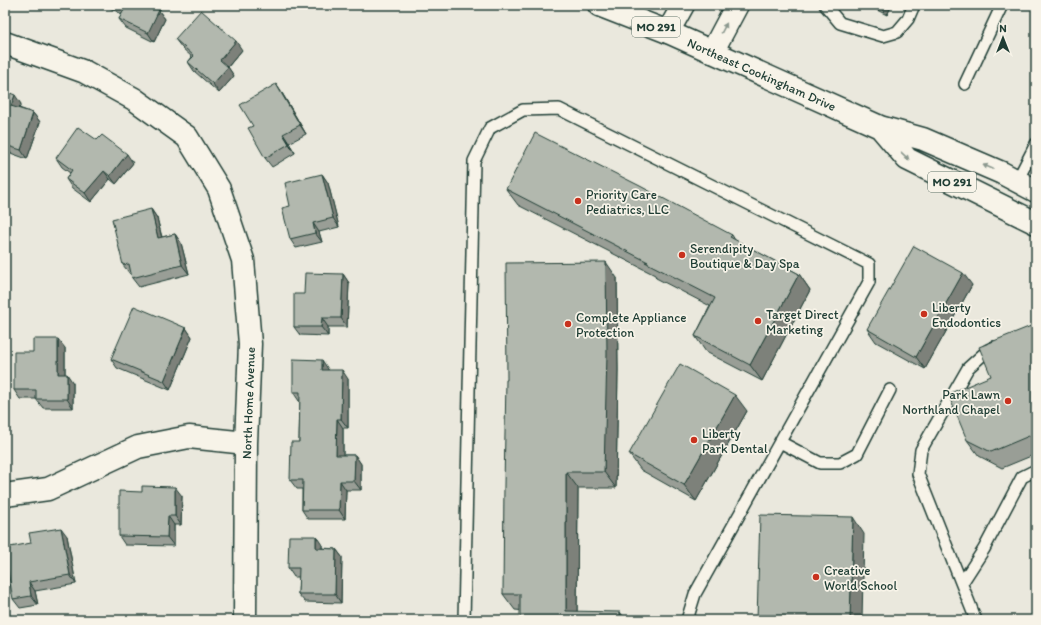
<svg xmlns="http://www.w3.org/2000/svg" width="1041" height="625" font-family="Itim,sans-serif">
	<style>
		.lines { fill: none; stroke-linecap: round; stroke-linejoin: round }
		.service-casing { stroke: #1f3d34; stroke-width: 14 }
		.minor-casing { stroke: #1f3d34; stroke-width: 25 }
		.primary-casing { stroke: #1f3d34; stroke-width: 25 }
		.service { stroke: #f7f3e8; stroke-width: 11 }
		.minor { stroke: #f7f3e8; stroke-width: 22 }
		.primary { stroke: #f7f3e8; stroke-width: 22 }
		.wall { fill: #999e96; stroke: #1f3d34 }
		.shaded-wall { fill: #7d817a; stroke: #1f3d34 }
		.building { fill: #b2b8ae; stroke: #1f3d34 }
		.oneway { fill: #8b988e }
		.poi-dot { fill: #c8321e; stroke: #f7f3e8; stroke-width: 1.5 }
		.labels { text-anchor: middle; stroke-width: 3.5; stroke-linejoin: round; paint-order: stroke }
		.shield { fill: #f7f3e8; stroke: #60746a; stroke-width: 1 }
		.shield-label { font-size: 12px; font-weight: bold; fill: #1f3d34 }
		.street-label { font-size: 13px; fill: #1f3d34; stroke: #f7f3e8 }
		.poi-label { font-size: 13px; fill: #1f3d34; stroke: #f7f3e8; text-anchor: start }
	</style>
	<rect width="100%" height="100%" fill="#eae8dd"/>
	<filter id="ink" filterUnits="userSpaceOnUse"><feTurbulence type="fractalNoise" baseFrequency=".025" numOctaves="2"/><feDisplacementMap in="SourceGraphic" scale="8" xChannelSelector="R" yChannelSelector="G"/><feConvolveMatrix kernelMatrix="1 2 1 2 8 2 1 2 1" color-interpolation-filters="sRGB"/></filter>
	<g filter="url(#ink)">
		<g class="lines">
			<defs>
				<path id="service" d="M825 5 840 23 883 36 897 32 908 19 914 5
					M965 84 1002 5
					M1017 181 1036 144
					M780 442 820 463H840L857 454 890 390
					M962 583 984 549 1022 477 1036 470
					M464 620 474 161 490 128 523 110 559 109 869 264V282L695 594 687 620
					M976 620 918 474 921 450 968 368 988 350 994 347"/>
				<path id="minor" d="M668 32 683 5
					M5 43 85 72 134 99 187 137 219 189 243 260 250 344 246 443 245 620
					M712 52 737 5
					M5 495 48 489 138 447 189 437 246 443"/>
				<path id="primary" d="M599 5 668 32 880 127 923 139 1002 173 1036 191
					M880 127 907 159 1036 223"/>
			</defs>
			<use href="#service" class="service-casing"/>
			<use href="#minor" class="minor-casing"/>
			<use href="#primary" class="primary-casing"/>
			<use href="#service" class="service"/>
			<use href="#minor" class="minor"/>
			<use href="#primary" class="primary"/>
		</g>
		<path class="wall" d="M107 5H162L159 11 165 19 154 42 126 28 119 19 122 14 110 8Z
			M867 5H892L887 15Z
			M175 39 242 50 228 67 234 76 219 93 194 71 188 62 192 57 182 48Z
			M5 91 21 104 19 108 33 113 40 122 27 159 5 151Z
			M282 93 306 134 289 143 295 153 272 167 265 158 253 126Z
			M97 140 133 163 116 184 110 179 91 202 72 188 66 179 70 173 62 167 56 158Z
			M322 174 328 183 339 227 319 232 322 242 296 248 290 239V206Z
			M506 189 732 235 735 240 799 274 810 290 762 381 706 352 695 336 710 306 656 278 655 275 518 205Z
			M151 209 157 218 162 237 175 234 181 243 189 274 139 287 132 278 131 274H130L123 265Z
			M343 274 349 283 347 327H328V336L300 335 294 327 304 294Z
			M617 278 618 370 616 488H578L577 612 626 620 515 610 503 594Z
			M972 285 925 369 876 342 867 329Z
			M1036 324V454L1002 468 979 456 967 440 991 376Z
			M186 328 192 337 170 390 117 368 111 359Z
			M65 348V374L73 383V408H43L36 399H20L14 390 33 352Z
			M328 369V370L348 379V428H343V455H355L361 464V490H346L345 519H308L302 510V489H297L290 480 299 442 300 401H299L293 392Z
			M747 411 696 501 641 470 629 454Z
			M182 496 181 525H174V546L125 545 119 536Z
			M67 536 76 584 35 591 38 605 20 608 13 599Z
			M322 545V548L336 549 342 557 341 603 305 602 298 594 299 577H294L288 568Z"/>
		<path class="shaded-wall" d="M151 5H162L159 11 165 19 154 42 148 33Z
			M880 5H892L887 15Z
			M236 41 242 50 226 69 220 60Z
			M228 67 234 76 219 93 213 84Z
			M276 84 282 93 306 134 300 125Z
			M15 95 21 104 17 114 11 106Z
			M33 113 40 122 27 159 21 150Z
			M283 134 289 143 295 153 289 144Z
			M127 154 133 163 116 184 110 176Z
			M104 171 110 179 91 202 85 193Z
			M322 174 328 183 339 227 333 218Z
			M151 209 157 218 164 247 158 238Z
			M313 223 319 232 322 242 315 233Z
			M175 234 181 243 189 274 182 265Z
			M606 262 617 278 618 370 616 488 604 472Z
			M963 273 972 285 925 369 916 357Z
			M343 274 349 283 347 327 341 318Z
			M799 274 810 290 762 381 750 365Z
			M322 318 328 327V336L321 327Z
			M186 328 192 337 170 390 164 381Z
			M58 339 65 348V383L58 374Z
			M322 360 328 369V379L322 370Z
			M342 370 348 379V428L341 419Z
			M67 374 73 383V408L67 399Z
			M735 395 747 411 696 501 684 485Z
			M337 419 343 428V464L336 455Z
			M355 455 361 464V490L354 481Z
			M566 472 578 488 577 620 566 611Z
			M340 481 346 490 345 519 339 510Z
			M175 487 182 496 181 525 175 516Z
			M168 516 174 525V546L167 537Z
			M853 517 864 534 862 620H850Z
			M61 528 67 536 76 584 70 575Z
			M316 536 322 545V557L316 548Z
			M336 549 342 557 341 603 335 594Z
			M29 582 35 591 38 605 31 596Z
			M620 612 626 620H620Z"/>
		<path class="building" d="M115 5H151V6L159 10 148 33 119 19 124 10Z
			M201 10 236 41 220 60 228 67 213 84 188 62 194 56 175 39Z
			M276 84 300 125 283 134 289 144 265 158 248 128 253 126 240 105Z
			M5 91 15 95 11 106 33 113 21 150 5 145Z
			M78 127 97 140 102 135 127 154 110 176 104 171 85 193 66 179 72 170 56 158Z
			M535 133 640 186 732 235 730 237 799 274 750 365 695 336 715 298 645 262H648L506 189Z
			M322 174 333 218 313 223 315 233 290 239 282 208 290 206 285 183Z
			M151 209 158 238 175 234 182 265 132 278 129 264 123 265 112 219Z
			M914 246 963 273 916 357 867 329Z
			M606 262 607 354 604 472H566V611L620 612V620H520V594H503L504 485 506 380H507L506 263Z
			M305 273 343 274 341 318H322L321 327H294V294H304Z
			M134 306 186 328 164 381 111 359Z
			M1036 324V433L991 452 967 440 948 394 991 376 979 347Z
			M33 339H58V374H67V399H36V390H14V352H33Z
			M293 359 322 360V370H342L341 419H337L336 455H355L354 481H340L339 510H302L303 480H290L291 442H299L300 392H293Z
			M680 364 735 395 684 485 629 454Z
			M142 486 175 487V516H168L167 537 119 536V491L142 492Z
			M760 515 853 517 850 620H757Z
			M61 528 70 575 29 582 31 596 13 599 5 555V548L31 543 29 533Z
			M289 536H316V548L336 549 335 594H298L299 568H288Z"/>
		<defs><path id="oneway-solid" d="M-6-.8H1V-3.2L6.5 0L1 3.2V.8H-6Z"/></defs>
		<g class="oneway">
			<use href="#oneway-solid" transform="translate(724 28) rotate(-62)"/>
			<use href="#oneway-solid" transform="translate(905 156) rotate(44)"/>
			<use href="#oneway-solid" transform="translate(988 167) rotate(-157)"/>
		</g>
	</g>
	<g class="poi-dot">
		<circle cx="578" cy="201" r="4"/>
		<circle cx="682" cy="255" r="4"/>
		<circle cx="924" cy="314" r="4"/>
		<circle cx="758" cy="321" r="4"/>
		<circle cx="568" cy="324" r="4"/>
		<circle cx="1008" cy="401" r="4"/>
		<circle cx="694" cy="440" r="4"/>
		<circle cx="816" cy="577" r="4"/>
	</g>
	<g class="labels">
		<g class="shield">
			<rect x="632" y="17" width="48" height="20" rx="3"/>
			<rect x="928" y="172" width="48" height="20" rx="3"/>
		</g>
		<g class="shield-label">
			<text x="656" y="31">MO 291</text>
			<text x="952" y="186">MO 291</text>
		</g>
		<g class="street-label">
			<text transform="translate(762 74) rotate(24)" y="5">Northeast Cookingham Drive</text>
			<text transform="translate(248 403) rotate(-88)" y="5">North Home Avenue</text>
		</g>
		<g class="poi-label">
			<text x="586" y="199">Priority Care<tspan x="586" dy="15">Pediatrics, LLC</tspan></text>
			<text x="690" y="253">Serendipity<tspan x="690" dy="15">Boutique &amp; Day Spa</tspan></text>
			<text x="932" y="312">Liberty<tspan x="932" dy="15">Endodontics</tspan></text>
			<text x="766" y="319">Target Direct<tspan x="766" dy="15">Marketing</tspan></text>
			<text x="576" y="322">Complete Appliance<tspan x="576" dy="15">Protection</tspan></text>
			<text x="1000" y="399" text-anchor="end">Park Lawn<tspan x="1000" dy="15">Northland Chapel</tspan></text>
			<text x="702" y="438">Liberty<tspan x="702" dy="15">Park Dental</tspan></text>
			<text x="824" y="575">Creative<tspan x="824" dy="15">World School</tspan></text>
		</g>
	</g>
	<rect width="1041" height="625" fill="none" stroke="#f7f3e8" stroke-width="20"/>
	<rect x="10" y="10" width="1021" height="605" fill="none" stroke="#1f3d34" stroke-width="1.5" filter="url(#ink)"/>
	<g transform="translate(1003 38)" stroke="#f7f3e8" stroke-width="3" paint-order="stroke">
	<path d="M0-3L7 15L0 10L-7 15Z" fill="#1f3d34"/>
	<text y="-6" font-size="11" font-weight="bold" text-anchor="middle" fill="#1f3d34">N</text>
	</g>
</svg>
